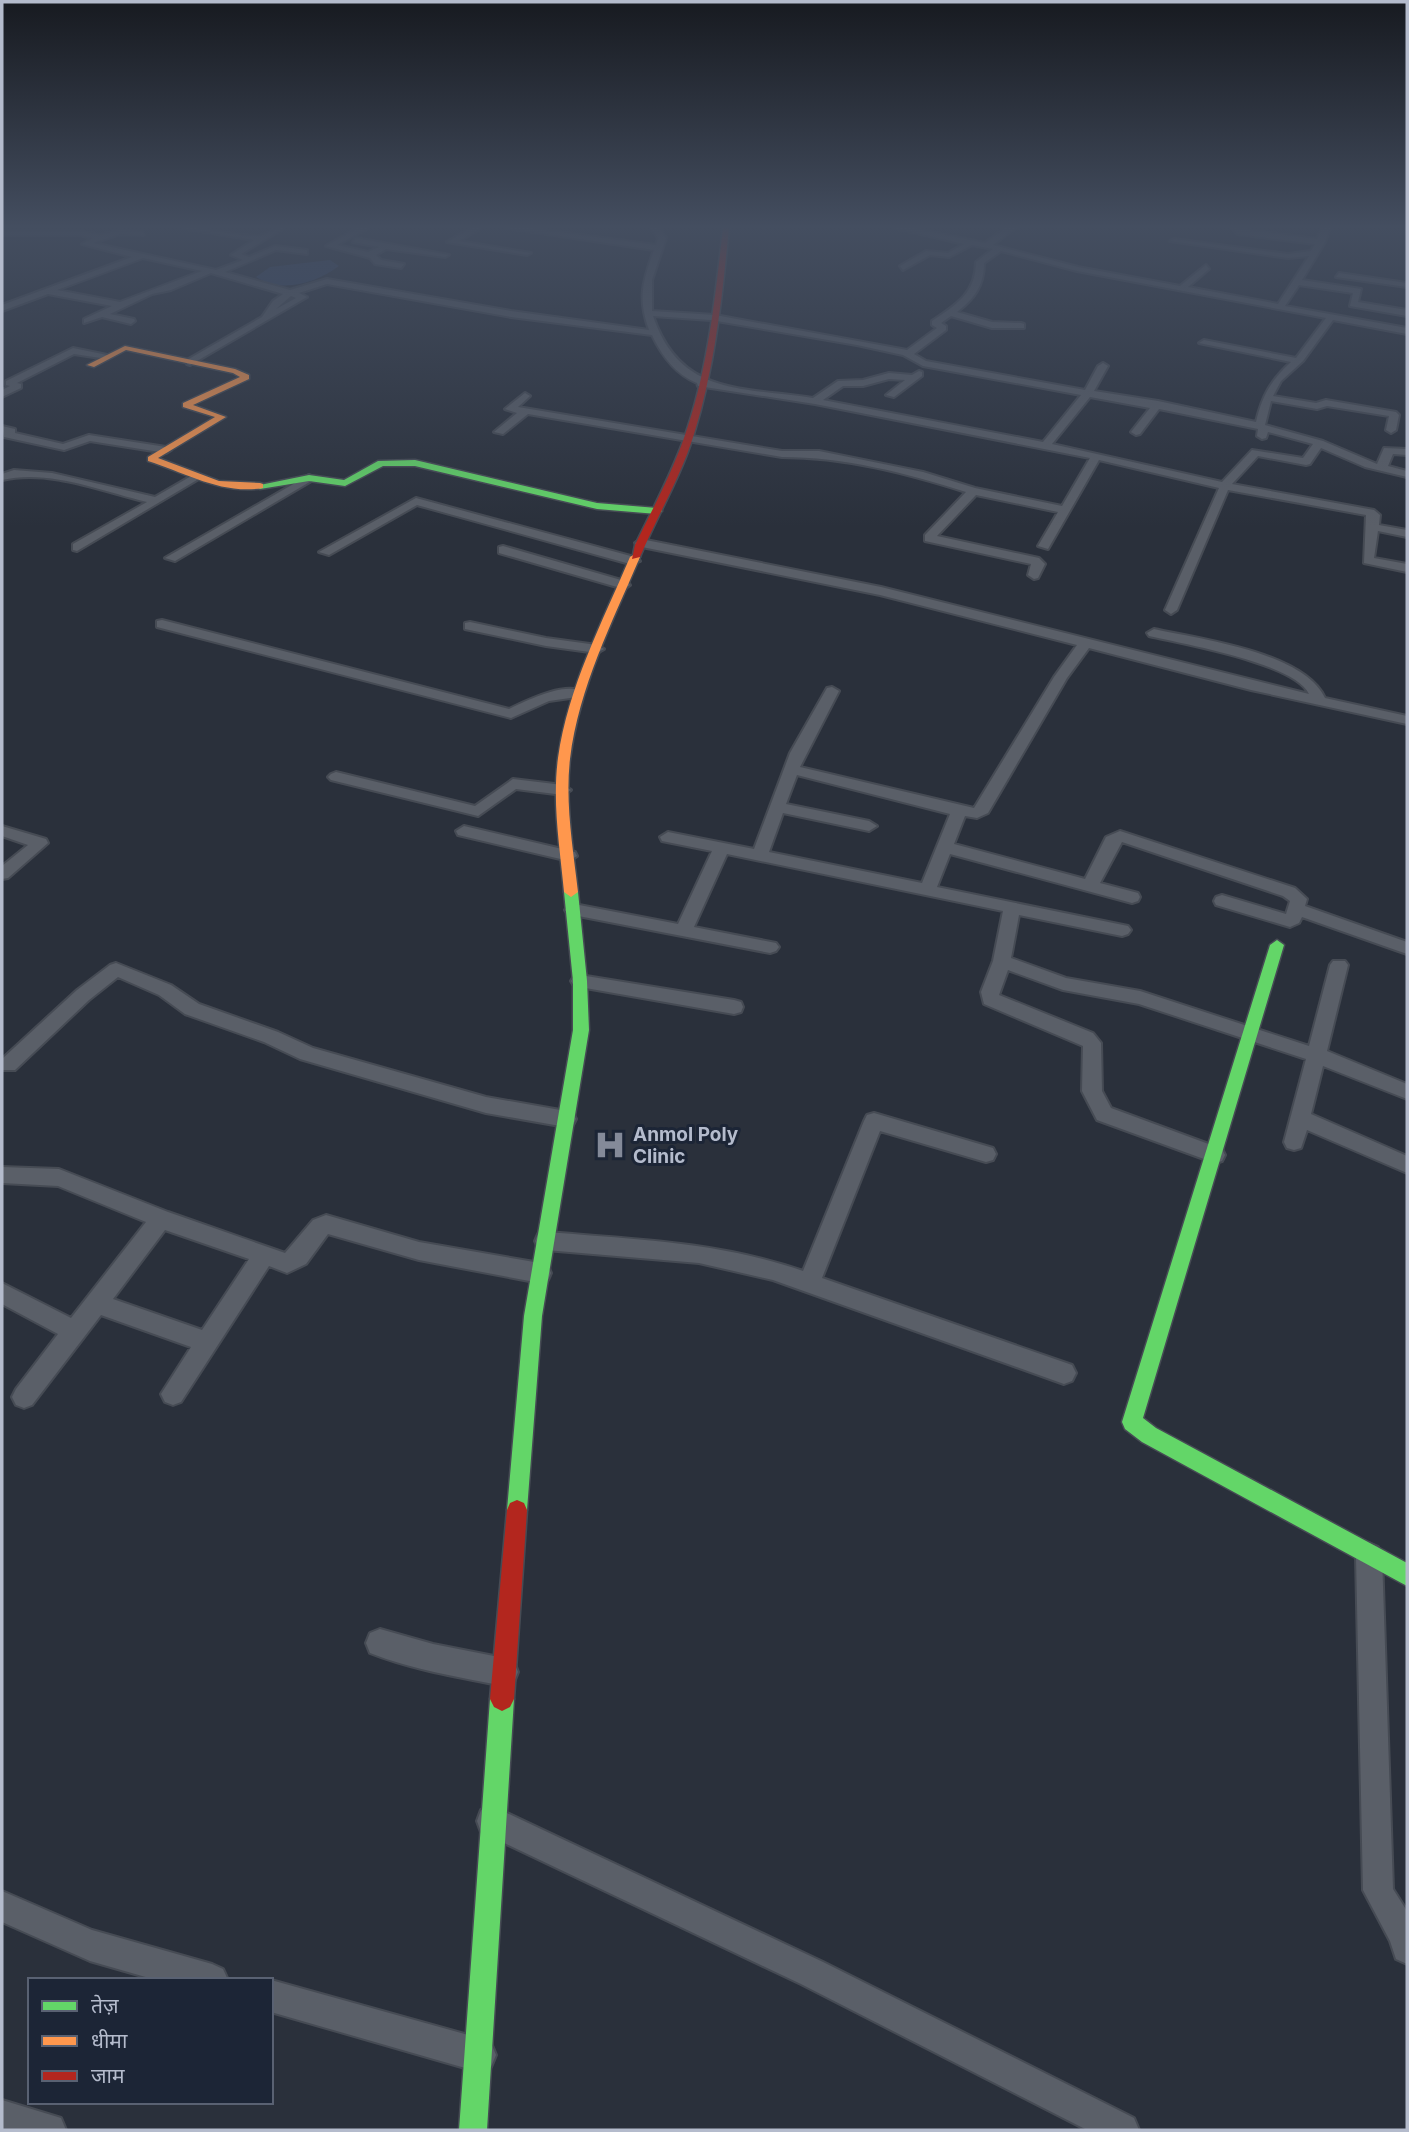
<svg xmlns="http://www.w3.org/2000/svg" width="1409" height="2132" font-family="Inter,'Noto Sans Devanagari',sans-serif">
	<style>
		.water { fill: #344566 }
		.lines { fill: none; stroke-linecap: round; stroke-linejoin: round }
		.street-casing { stroke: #464b54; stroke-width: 4 }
		.fast-casing { stroke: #464b54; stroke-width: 3 }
		.slow-casing { stroke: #464b54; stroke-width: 3 }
		.jam-casing { stroke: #464b54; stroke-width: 3 }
		.street { fill: #5a5f68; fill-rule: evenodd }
		.fast { fill: #63d668; fill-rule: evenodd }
		.slow { fill: #ff974d; fill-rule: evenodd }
		.jam { fill: #b3261e; fill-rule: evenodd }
		.labels { text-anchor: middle; stroke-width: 6; stroke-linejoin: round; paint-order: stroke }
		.poi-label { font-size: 19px; font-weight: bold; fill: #b4bbcc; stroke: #1c2536; text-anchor: start }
	</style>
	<rect width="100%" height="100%" fill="#2a303b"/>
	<path class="water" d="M330 260 339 266C316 283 281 294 256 277L270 267Z"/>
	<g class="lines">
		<defs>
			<path id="street" d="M183 228C208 228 233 236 257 236 267 236 273 228 284 228L241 254 249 257 275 246 307 250V254L276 250 225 272 290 290 327 279 511 311 649 330C638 299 642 283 654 250L507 228H528L656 245 658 238 651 228H659L666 238 652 280V311L715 315 907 350 937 328 932 325V321C956 305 976 293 976 262L993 249 972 245 949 257 930 255 903 270 900 266 926 251 948 253 964 244 895 228H911L985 243 1006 228H1015L993 245 1078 267 1180 286 1206 265 1209 269 1188 287 1278 304 1309 256 1288 258 1170 241 1174 239 1288 254 1311 251 1315 244 1238 234 1231 228 1317 239 1322 228H1330L1325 242 1302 280 1361 289 1358 302 1407 310V316L1350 306 1353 293 1299 285 1285 306 1407 328V334L1333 320 1303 361 1281 381 1273 396 1316 403 1326 400 1396 412 1399 415 1396 430 1391 433 1386 430 1389 416 1327 406 1317 409 1271 401 1265 425 1323 441 1377 464 1384 448 1407 449V455L1393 454 1388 466 1407 471V477L1365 467 1321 448 1310 464 1306 465 1258 456 1232 484 1374 510 1380 515 1379 525 1407 530V537L1378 531 1374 558 1407 564V572L1364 563 1366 515 1228 490 1177 610 1171 614 1165 610 1219 488 1099 460 1048 549 1038 546 1058 512 976 495 937 536 1039 558 1045 564 1038 578 1034 579 1028 575 1031 564 925 541V535L966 492C906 473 844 457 782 457L528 414 503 434 494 432 517 413 505 409 525 393 530 396 518 407 782 451H819L923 472 975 488 1062 506 1090 458 815 404 698 386 697 383C675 374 662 356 652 335L511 317 327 284 299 293 307 297 190 365 187 364V360L262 317 273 301 283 294 211 273 171 290 152 294 110 314 134 319 135 321 131 324 102 317 84 323V319L112 306 48 294 2 311V305L132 257 82 244 93 238 79 235H2V231H79L101 235 120 230 141 231 144 235 120 234 93 243 216 270 243 260 231 255 254 240ZM1001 251 1077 271 1326 318 1296 358 1204 340 1199 343 1291 362C1271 380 1262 396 1256 422L1158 401 1094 391 1108 366 1103 363 1098 366 1085 390 926 361 914 354 946 330V326L941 323 951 316 992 328H1024V324L1021 323 992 322 957 312C974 299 984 286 984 263ZM143 258 202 271 120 302 57 290ZM291 296 296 298 276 309ZM653 316 711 320 857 345 903 355 923 366 1081 395 1043 442 823 400 843 386H863L889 379 905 380 886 395 894 397 922 376V372L919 371 912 375 889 373 863 380 838 381 813 398C742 387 680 396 653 316ZM1090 397 1150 408 1131 432 1136 435 1140 434 1159 409 1258 429 1257 436 1262 439 1266 438 1268 432 1313 444 1303 458 1252 450 1222 482 1052 444Z
				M358 228H368L337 245 368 252 379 247 353 242 356 238 449 255 445 257 386 249 376 255 381 260 404 264 401 268 375 264 370 258 326 246Z
				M471 228H481L459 241 531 253 527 255 447 242Z
				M1339 273 1407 283V287L1336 277Z
				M73 348 112 356 107 359 74 354 17 383 21 384V388L2 397V390L10 386 6 385V381Z
				M2 426 15 429V433L63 444 89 435 166 447 171 450 166 453 90 441 64 450 4 437Z
				M14 470 52 473 155 497 193 475 202 477 77 551 73 550V544L147 502C101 491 49 469 2 480V474Z
				M309 475 314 478 313 480 175 561 165 558Z
				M416 498 638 558 640 561 630 564 417 505 329 555 319 552Z
				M641 539 881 587 1309 694C1295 663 1183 644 1149 636L1147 633 1154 629C1199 639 1304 652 1325 698L1407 716V724L1251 690 1089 648 1067 678 988 813 977 818 965 816 954 844 1085 879 1106 837 1120 831 1295 888 1307 899 1305 906 1407 942V954L1302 917 1299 923 1290 927 1216 905 1214 901 1216 897 1222 895 1286 914 1290 901 1283 896 1122 842 1100 883 1138 893 1140 897 1138 901 1132 903 950 854 937 887 1128 926 1131 930 1128 934 1122 936 1019 915 1011 958 1066 978 1140 991 1309 1046 1330 965 1333 961H1345L1348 965 1327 1051 1407 1084V1099L1323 1066 1311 1114 1407 1156V1173L1307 1130 1301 1148 1294 1150 1287 1148 1284 1142 1306 1059 1139 1004 1063 990 1008 970 999 995 1093 1033 1101 1043 1102 1091 1111 1108 1222 1149 1225 1155 1222 1161 1215 1163 1097 1120 1082 1091 1083 1046 984 1004 981 992 993 961 1003 911 727 854 694 927 776 943 779 947 776 951 770 953 568 914 565 910 568 906 574 904 678 924 712 851 662 841 660 837 668 832 754 849 790 753 827 688 832 687 839 691 800 767 974 808 1054 677 1077 645 880 595 637 546 635 543ZM797 775 950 814 922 883 769 852 783 813 869 831 877 826 869 821 786 804Z
				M503 546 628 582 630 585 624 589 499 553V547Z
				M162 620 509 709C526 701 568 680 584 693L577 697 549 701 511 718 157 627V621Z
				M470 622 546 638 597 645 604 649 597 653 546 646 465 629V623Z
				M336 772 475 806 513 779 563 785 571 790 563 795 516 789 478 816 331 780 328 777 331 774Z
				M2 826 46 839 48 843 8 878 2 879V866L28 845 2 836Z
				M464 826 575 852 577 856 569 861 458 835 456 831Z
				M116 963 171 985 199 1004 278 1032 313 1048 486 1097 566 1111 573 1113 576 1119 573 1125 566 1127 486 1113 300 1059 264 1042 185 1014 159 995 118 977 89 1000 15 1070H2V1059L77 990 110 965Z
				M580 975 734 1000 741 1002 743 1007 741 1012 734 1014 574 986 571 981 574 976Z
				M874 1113 993 1148 996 1154 993 1160 986 1162 880 1131 822 1278 1072 1365 1076 1373 1072 1381 1064 1384 773 1280 699 1263 546 1250 538 1248 535 1241 538 1234 546 1232C633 1239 720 1242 803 1271L864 1121 867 1115Z
				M2 1167 59 1169 168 1212 285 1253 313 1220 326 1215 419 1242 540 1263 548 1266 551 1273 548 1280 540 1283 419 1260 328 1234 306 1264 287 1273 269 1266 181 1402 173 1405 165 1402 161 1394 191 1347 101 1315 32 1405 24 1408 16 1405 12 1397 16 1389 58 1334 2 1304V1283L71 1318 146 1222 58 1186 2 1183ZM165 1230 249 1259 202 1330 113 1299Z
				M1369 1543 1378 1547 1382 1556 1393 1889 1407 1911V1964L1396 1959 1390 1941 1363 1890 1356 1556 1360 1547Z
				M380 1629 433 1644 504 1658 514 1662 518 1672 514 1682 504 1686C459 1677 413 1670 370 1653L366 1643 370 1633Z
				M492 1806 823 1962 1134 2118 1139 2130H1087L801 1984 481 1832 477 1821 481 1810Z
				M2 1891 92 1930 212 1964 223 1969 228 1980H156L90 1961 2 1922Z
				M271 1980 479 2038 491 2043 496 2055 491 2067 479 2072 271 2012Z
				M2 2100 61 2118 66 2130H2Z"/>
			<path id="fast" d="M415 460 597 503 657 508 662 511 657 514 597 509 415 466H383L345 486 309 481 260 489 255 486 309 475 344 480 378 461Z
				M571 887 578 892 587 981 589 1030 542 1316 527 1510 524 1517 517 1520 510 1517 507 1510 524 1316 573 1030V981L564 892Z
				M1277 940 1284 945 1143 1418 1156 1428 1407 1563V1586L1142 1442 1125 1429 1122 1422 1270 945Z
				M502 1687 510 1691 514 1699 487 2130H459L490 1699 494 1691Z"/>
			<path id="slow" d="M125 346 235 369 249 375V379L193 405 226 417 158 458 219 481 260 483 263 484V488C222 495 186 473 148 461V457L215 417 183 407V403L240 377 233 373 126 350 94 367 87 365Z
				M635 554 640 557C612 623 579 687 570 759 565 803 573 848 578 892L571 897 564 892C560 848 552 803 558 758 568 687 602 623 630 557Z"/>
			<path id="jam" d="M723 228H729C722 297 715 367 694 434 681 477 657 516 640 557L632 559 635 545C652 510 671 475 684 438 708 371 715 298 723 228Z
				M517 1500 524 1503 527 1510 514 1699 510 1707 502 1711 494 1707 490 1699 507 1510 510 1503Z"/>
		</defs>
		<use href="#street" class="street-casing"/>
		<use href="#fast" class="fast-casing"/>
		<use href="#slow" class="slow-casing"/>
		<use href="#jam" class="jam-casing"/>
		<use href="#street" class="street"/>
		<use href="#fast" class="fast"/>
		<use href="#slow" class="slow"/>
		<use href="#jam" class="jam"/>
	</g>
	<linearGradient id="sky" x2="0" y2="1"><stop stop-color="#171a20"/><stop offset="0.43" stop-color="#444e60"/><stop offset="1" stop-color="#444e60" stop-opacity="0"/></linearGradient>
	<rect width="1409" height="527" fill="url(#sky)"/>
	<defs>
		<symbol id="hospital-bare" viewBox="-9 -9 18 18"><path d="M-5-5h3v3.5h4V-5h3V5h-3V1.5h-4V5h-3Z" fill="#848a99" stroke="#1c2536" stroke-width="2.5" paint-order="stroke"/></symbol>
	</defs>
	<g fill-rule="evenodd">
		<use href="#hospital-bare" x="588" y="1123" width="44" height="44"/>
	</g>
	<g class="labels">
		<g class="poi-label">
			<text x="633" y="1141">Anmol Poly<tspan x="633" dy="22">Clinic</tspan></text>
		</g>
	</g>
	<rect width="1409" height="2132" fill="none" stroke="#b4bbcc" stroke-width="7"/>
	<rect x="28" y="1978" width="245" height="126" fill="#1c2536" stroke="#596172" stroke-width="2"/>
	<rect x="42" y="2001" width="35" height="10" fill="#63d668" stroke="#596172" stroke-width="2"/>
	<text x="91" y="2013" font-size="21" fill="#b4bbcc">तेज़</text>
	<rect x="42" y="2036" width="35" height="10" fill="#ff974d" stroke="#596172" stroke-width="2"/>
	<text x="91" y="2048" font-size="21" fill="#b4bbcc">धीमा</text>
	<rect x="42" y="2071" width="35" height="10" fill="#b3261e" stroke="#596172" stroke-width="2"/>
	<text x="91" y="2083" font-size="21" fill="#b4bbcc">जाम</text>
</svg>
